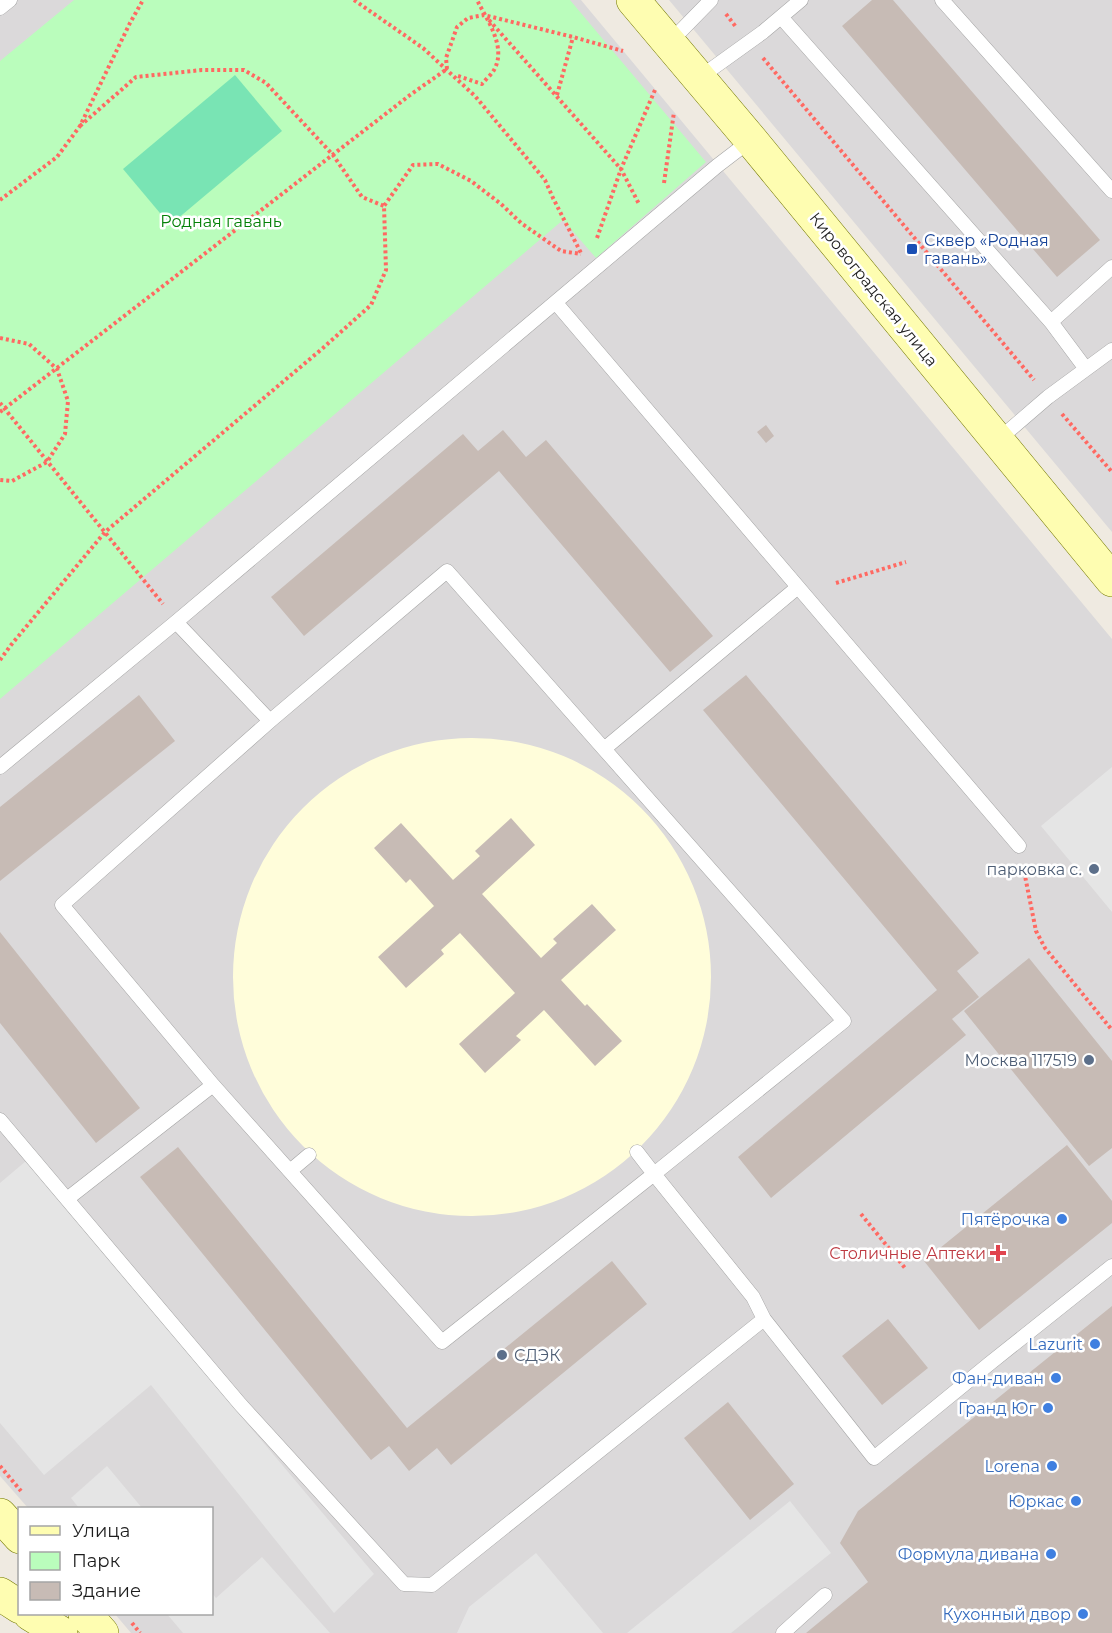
<svg xmlns="http://www.w3.org/2000/svg" width="1112" height="1633" font-family="Montserrat,sans-serif">
	<style>
		.residential { fill: #dbd9da }
		.education { fill: #fffdda }
		.park { fill: #bafdbc }
		.pitch { fill: #79e4b4 }
		.parking { fill: #e5e5e5 }
		.building { fill: #c7bbb5 }
		.lines { fill: none; stroke-linecap: round; stroke-linejoin: round }
		.lane-casing { stroke: #a4a4a4; stroke-width: 15 }
		.secondary-casing { stroke: #727700; stroke-width: 34 }
		.path { stroke: #ff6962; stroke-width: 4; stroke-dasharray: 3 3; stroke-linecap: butt }
		.lane { stroke: #fff; stroke-width: 14 }
		.secondary { stroke: #fefdb1; stroke-width: 33 }
		.transit-dot { fill: #1a4fb4; stroke: #fff; stroke-width: 2 }
		.service-dot { fill: #5c6f8a; stroke: #fff; stroke-width: 2 }
		.shop-dot { fill: #3f7fe0; stroke: #fff; stroke-width: 2 }
		.health-dot { fill: #e0444e; stroke: #fff; stroke-width: 2 }
		.labels { text-anchor: middle; stroke-width: 5; stroke-linejoin: round; paint-order: stroke }
		.park-label { font-size: 16px; fill: #048107; stroke: #fff }
		.transit-label { font-size: 16px; fill: #164399; stroke: #fff; text-anchor: start }
		.street-label { font-size: 16px; fill: #1d1d1d; stroke: #fff }
		.service-label { font-size: 16px; fill: #4e5e75; stroke: #fff; text-anchor: end }
		.shop-label { font-size: 16px; fill: #366cbe; stroke: #fff; text-anchor: end }
		.health-label { font-size: 16px; fill: #be3a42; stroke: #fff; text-anchor: end }
	</style>
	<rect width="100%" height="100%" fill="#efeae1"/>
	<path class="residential" d="M0 0H581L1112 639V1633H131L115 1614H212V1508H28L0 1476Z
		M669 0H1112V532Z"/>
	<path class="education" d="M233 977a239 239 0 1 1 478 0a239 239 0 1 1-478 0Z"/>
	<path class="park" d="M74 0H570L706 162 596 258 563 220 0 699V61Z"/>
	<path class="pitch" d="M235 75 282 131 170 225 123 169Z"/>
	<path class="parking" d="M1112 767V912L1041 826Z
		M26 1161 374 1574 334 1613 151 1385 44 1475 0 1423V1183Z
		M107 1466 142 1508H79L71 1498Z
		M790 1501 831 1553 731 1633H627Z
		M536 1553 603 1633H457L469 1607Z
		M262 1557 330 1633H183L167 1614H212V1593L216 1598Z"/>
	<path class="building" d="M872 0H893L1100 240 1057 277 842 26Z
		M766 425 774 436 766 443 757 432Z
		M503 430 526 457 546 440 713 636 670 672 499 471 304 636 271 597 463 434 478 451Z
		M746 675 979 953 957 971 979 997 952 1019 966 1035 771 1198 738 1157 937 990 703 710Z
		M139 695 175 741 0 881V807Z
		M511 818 535 845 482 894 541 958 557 943 553 939 592 904 616 930 561 980 585 1006 587 1004 622 1041 595 1066 544 1010 516 1036 521 1040 485 1073 459 1044 515 993 460 933 441 950 444 954 406 988 378 957 434 906 410 879 406 883 374 848 401 823 453 880 480 856 475 851Z
		M0 932 140 1108 96 1143 0 1023Z
		M1029 958 1112 1061V1148L1089 1166 964 1011Z
		M1067 1145 1112 1201V1223L979 1330 924 1261Z
		M178 1147 407 1428 612 1261 647 1304 451 1465 437 1448 409 1471 389 1446 371 1460 140 1177Z
		M1112 1306V1633H806L868 1582 840 1543 858 1511Z
		M888 1319 928 1368 882 1405 842 1356Z
		M728 1402 794 1484 750 1520 684 1438Z"/>
	<g class="lines">
		<defs>
			<path id="lane" d="M942 0 1112 191
				M0 8 10 0
				M781 17 1051 322 1086 369
				M669 43 711 0
				M699 78 763 32 801 0
				M556 303 798 587 604 749 844 1021 654 1174 753 1297 764 1319
				M1051 322 1112 267
				M998 440 1048 397 1112 350
				M798 587 1019 846
				M176 622 270 721
				M0 767 176 622 717 166 751 140
				M213 1085 442 1342 654 1174 637 1152
				M0 1120 240 1404 404 1584 432 1585 764 1319 874 1458 989 1364 1112 1266
				M290 1171 309 1155
				M67 1199 213 1085 62 905 270 721 447 571 604 749
				M783 1633 825 1595"/>
			<path id="secondary" d="M633 0 751 140 1112 580
				M0 1515 20 1537
				M0 1594 20 1607
				M30 1614 61 1633
				M85 1614 102 1633"/>
		</defs>
		<use href="#lane" class="lane-casing"/>
		<use href="#secondary" class="secondary-casing"/>
		<path class="path" d="M354 0 423 48 475 96 545 180 553 198 582 255
			M726 14 736 27
			M489 20 621 169 639 204
			M763 58 1034 380
			M447 69 446 58 457 27 468 18 484 15 573 37 623 51
			M458 76 482 84C485 80 491 75 494 70 507 47 487 20 477 0
			M557 95 573 37
			M80 126 136 77 202 70H244L266 83 333 155 362 197 384 206
			M664 183 674 112
			M0 200 57 157 80 126 130 23 143 0
			M597 238 621 169 655 90
			M0 338 29 344 57 369 68 401 65 434 47 462 12 481 0 480
			M0 403 163 604
			M0 412 410 95 447 69
			M1062 414 1112 472
			M836 583 906 562
			M0 660 11 645 105 532 323 348 371 305 386 270 384 206 413 165 438 164 471 181 501 204 521 223 561 251 581 254
			M1023 866 1036 931 1045 948 1112 1030
			M861 1214 905 1268
			M0 1466 21 1491
			M132 1623 140 1633"/>
		<use href="#lane" class="lane"/>
		<use href="#secondary" class="secondary"/>
	</g>
	<rect class="transit-dot" x="906" y="243" width="12" height="12" rx="3"/>
	<g class="service-dot">
		<circle cx="1094" cy="869" r="6"/>
		<circle cx="1089" cy="1060" r="6"/>
		<circle cx="502" cy="1355" r="6"/>
	</g>
	<g class="shop-dot">
		<circle cx="1062" cy="1219" r="6"/>
		<circle cx="1095" cy="1344" r="6"/>
		<circle cx="1056" cy="1378" r="6"/>
		<circle cx="1048" cy="1408" r="6"/>
		<circle cx="1052" cy="1466" r="6"/>
		<circle cx="1076" cy="1501" r="6"/>
		<circle cx="1051" cy="1554" r="6"/>
		<circle cx="1083" cy="1614" r="6"/>
	</g>
	<path class="health-dot" d="M995 1244h6v6h6v6h-6v6h-6v-6h-6v-6h6z"/>
	<g class="labels">
		<g class="park-label">
			<text x="221" y="227">Родная гавань</text>
		</g>
		<g class="transit-label">
			<text x="924" y="246">Сквер «Родная<tspan x="924" dy="18">гавань»</tspan></text>
		</g>
		<g class="street-label">
			<text transform="translate(874 289) rotate(51)" y="6">Кировоградская улица</text>
		</g>
		<g class="service-label">
			<text x="1082" y="875">парковка с.</text>
			<text x="1077" y="1066">Москва 117519</text>
			<text x="514" y="1361" text-anchor="start">СДЭК</text>
		</g>
		<g class="shop-label">
			<text x="1050" y="1225">Пятёрочка</text>
			<text x="1083" y="1350">Lazurit</text>
			<text x="1044" y="1384">Фан-диван</text>
			<text x="1036" y="1414">Гранд Юг</text>
			<text x="1040" y="1472">Lorena</text>
			<text x="1064" y="1507">Юркас</text>
			<text x="1039" y="1560">Формула дивана</text>
			<text x="1071" y="1620">Кухонный двор</text>
		</g>
		<g class="health-label">
			<text x="986" y="1259">Столичные Аптеки</text>
		</g>
	</g>
	<rect x="18" y="1507" width="195" height="108" fill="#ffffff" stroke="#a5a5a5" stroke-width="1.5"/>
	<rect x="30" y="1526" width="30" height="9" fill="#fefdb1" stroke="#a5a5a5" stroke-width="1.5"/>
	<text x="72" y="1537" font-size="18" fill="#1d1d1d">Улица</text>
	<rect x="30" y="1552" width="30" height="18" fill="#bafdbc" stroke="#a5a5a5" stroke-width="1.5"/>
	<text x="72" y="1567" font-size="18" fill="#1d1d1d">Парк</text>
	<rect x="30" y="1582" width="30" height="18" fill="#c7bbb5" stroke="#a5a5a5" stroke-width="1.5"/>
	<text x="72" y="1597" font-size="18" fill="#1d1d1d">Здание</text>
</svg>
